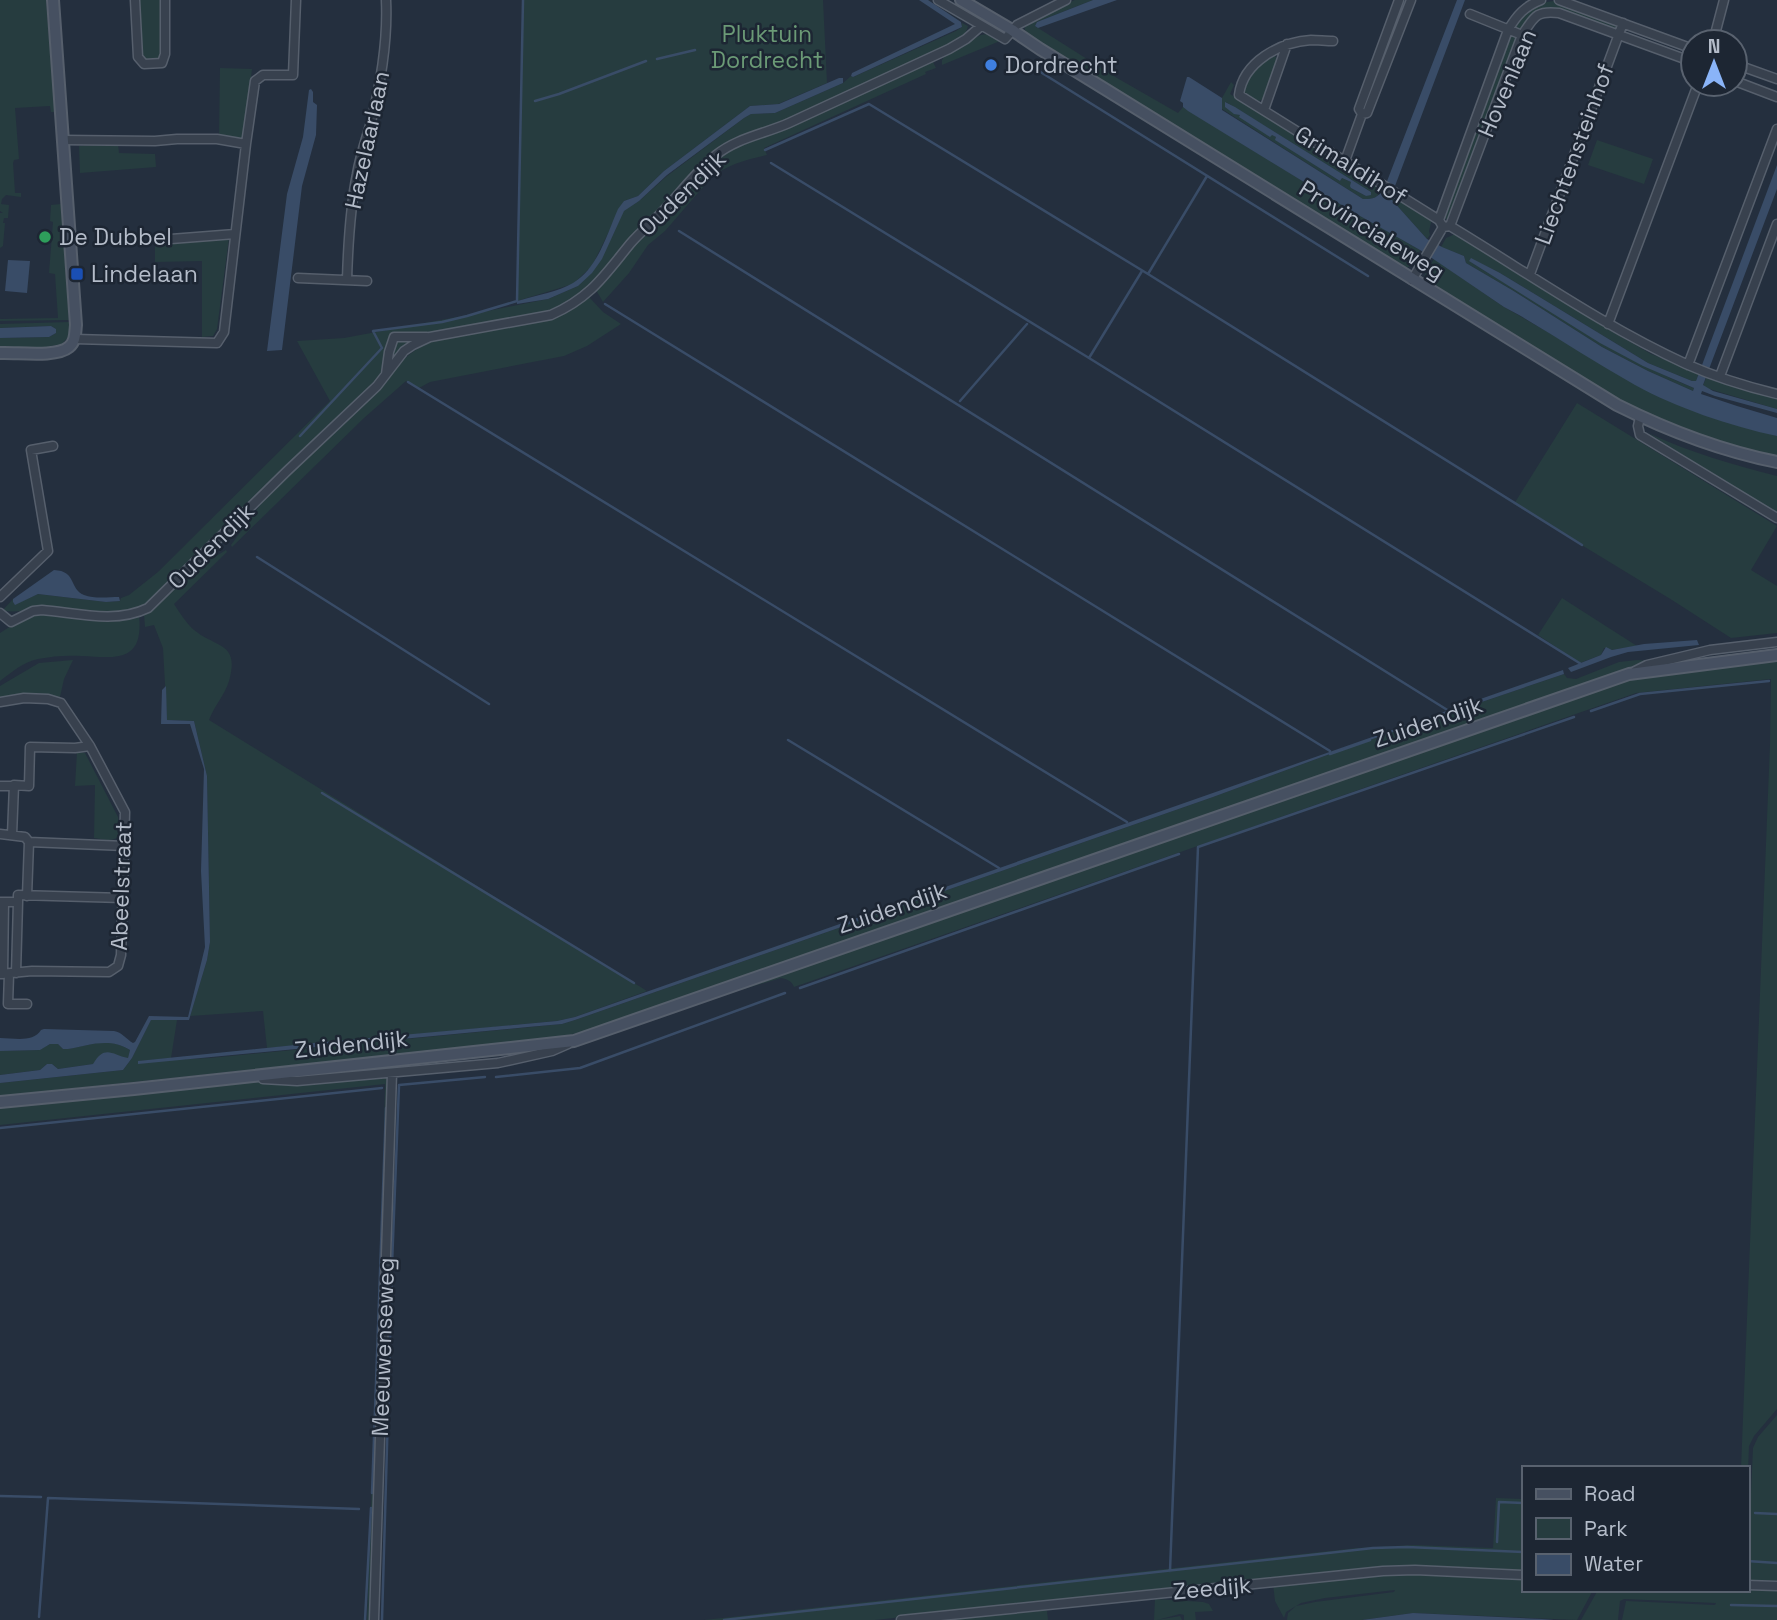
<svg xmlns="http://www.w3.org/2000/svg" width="1777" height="1620" font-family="'Space Grotesk',sans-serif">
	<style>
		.green { fill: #263c3f; fill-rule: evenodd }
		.water { fill: #394c67 }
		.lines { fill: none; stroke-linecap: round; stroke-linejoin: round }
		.stream { stroke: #394c67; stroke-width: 2.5 }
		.street-casing { stroke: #565f6c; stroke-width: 11 }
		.secondary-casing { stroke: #565f6c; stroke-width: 14 }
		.street { stroke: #38414e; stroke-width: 8 }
		.secondary { stroke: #465061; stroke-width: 10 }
		.shop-dot { fill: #3f7fe0; stroke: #1d2633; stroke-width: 2.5 }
		.leisure-dot { fill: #2e9e5b; stroke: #1d2633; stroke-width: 2.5 }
		.transit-dot { fill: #1a4fb4; stroke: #1d2633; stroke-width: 2.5 }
		.labels { text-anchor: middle; stroke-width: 5; stroke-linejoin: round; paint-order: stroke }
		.park-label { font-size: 23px; fill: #6b9a76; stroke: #1d2633 }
		.poi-label { font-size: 23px; fill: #b4bcc9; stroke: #1d2633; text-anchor: start }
		.street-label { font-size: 23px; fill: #b4bcc9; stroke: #1d2633 }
	</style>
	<rect width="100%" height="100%" fill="#242f3e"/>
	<path class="green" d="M0 0H46L55 112H51L50 106 15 108 19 159 14 160 13 163 15 193H21V197L6 195 2 199 1 204 9 205 8 218H4L3 223H5L3 246 0 248V213H3L0 211Z
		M138 0H162L163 55 159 60 145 59 141 54Z
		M523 0H823L827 83 778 104 750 106 664 171 638 196 624 201 592 266 573 284 517 301Z
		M1075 0H1093L1037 22 1035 26 1117 78 1178 113 1183 107 1353 212 1420 250 1411 266 1405 268 1028 34 1025 30V25L1038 15Z
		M1554 1 1560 2 1617 24 1615 31 1557 10 1531 16 1520 30 1515 28 1513 25C1522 11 1538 2 1554 1Z
		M962 23 968 26C966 36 957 40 949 45L789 120 734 139 720 148 625 244 581 296 569 304 548 312 423 337 401 350 377 379 314 439 148 604C117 620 69 612 34 611 24 611 12 612 2 611L13 599V602L15 604 38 594 106 602 120 601 121 598 129 595 158 572 330 401 297 341 344 338 468 315 548 299 578 286 612 237 623 211 639 201 667 176 744 118 751 114 775 113 843 83 851 76 853 77 956 31 962 27Z
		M987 34 1000 41 942 65V60L948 52 981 35Z
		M1514 36 1517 40 1450 220 1446 219 1443 216 1508 38Z
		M1272 56H1275L1278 60 1265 98 1259 101C1255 99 1246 97 1243 92 1237 83 1265 62 1272 56Z
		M929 61 933 62 936 68 925 72 926 74 764 148 767 155C746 160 727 164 710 179L665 231 648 245 629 273 603 302 596 290 636 241 665 214 716 160 728 150 753 139 771 135Z
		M220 68 252 69 243 139 219 138Z
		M1231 82 1234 85 1230 94 1383 189C1377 198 1374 199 1363 199L1222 109V98ZM1226 102 1371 192 1366 196 1351 188V182L1342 178 1340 181 1276 140V137L1236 113Z
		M1597 140 1653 159 1644 184 1588 165Z
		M118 144 119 153 155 154 156 167 80 173 79 146Z
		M1392 195 1432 219 1429 231 1430 235 1427 239 1392 200Z
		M61 204 69 320 0 321V319L58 318 55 274 49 273 53 222 50 221 51 205Z
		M1455 234 1594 321 1651 354 1699 373 1696 381H1692L1648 363 1500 273 1472 259 1470 261C1484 272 1500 279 1515 288 1574 325 1630 362 1694 388L1693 391 1648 371 1602 347 1512 290 1466 263 1464 256 1441 247 1446 238Z
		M229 238 217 329 213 336 202 337V261L155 262V246Z
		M1434 259 1504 307 1667 400 1707 415 1777 436V459C1722 447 1666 425 1616 399 1591 385 1567 369 1543 354 1503 329 1464 304 1425 278L1424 276Z
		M589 297 603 312 621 324 587 346 564 356 430 382 419 388 406 381 364 418 232 547 231 545 266 497 395 370C405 356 415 349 431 342L557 315 575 308Z
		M69 322V336L61 345 50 346V349H0V338L49 337 56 333V329L51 326 0 328V324Z
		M1707 376 1777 398V409L1706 388 1703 385Z
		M1577 403 1777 526 1751 570 1777 586V633L1731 638 1672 600 1514 504Z
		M1648 433C1689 452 1733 465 1777 476V514Z
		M226 550 227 552 174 604C180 613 186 623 194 630 216 648 240 642 229 681 225 695 214 706 209 720L647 991 575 1017 557 1021 267 1048 263 1011 190 1016 207 960 210 942 207 776 194 721 167 720 163 648 154 625 145 627 144 614 188 573Z
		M1562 598 1637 646 1611 650 1604 648 1601 655 1580 663 1538 635Z
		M38 613 118 619 139 615C144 662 117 658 82 656 67 655 53 656 38 659 23 662 12 672 0 681V633L22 619Z
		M73 660 64 679 60 697 37 693 0 698V686L39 663Z
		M1637 660 1650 661 899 922 781 965 597 1028 556 1038 0 1096V1083L123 1070 132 1058 151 1020H177L171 1058 139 1061 210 1058 562 1024 575 1020 1213 797 1349 747 1564 674 1567 678 1576 679 1619 662Z
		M1777 660V1409L1754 1436 1749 1446 1747 1497V1468H1741L1770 744 1771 679 1636 693 794 987C792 981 787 979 781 978L677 1009 1639 676Z
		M77 752 85 753 118 817 120 835C114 843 103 839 94 838L95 785 75 786Z
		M101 1042C112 1042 120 1044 130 1050L128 1059 58 1069 52 1064H47L40 1070 0 1075V1051L39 1050 50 1044H58L63 1049H68Z
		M379 1076 389 1079 371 1620H367L384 1139 385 1084 0 1125V1105L240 1080 291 1082Z
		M1777 1415V1584L1747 1583 1753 1448 1758 1437Z
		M1496 1498 1523 1499V1572L1416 1568 1107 1595 875 1620H704L1357 1548 1414 1545 1493 1548Z
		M1396 1572 1523 1577V1590H1593L1577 1620 1413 1613 1362 1620H1287L1288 1613 1296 1606 1315 1602 1394 1592 1395 1590 1325 1598 1301 1603 1286 1612 1284 1618 1275 1601 1273 1584Z
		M1747 1587 1777 1588V1620H1622L1626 1601 1715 1605 1716 1603 1624 1599 1620 1601 1618 1620H1581L1598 1590H1747Z
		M1155 1599 1203 1602 1209 1604 1213 1611 1195 1612 1196 1620H1184V1615L1180 1614 1157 1620 1180 1616 1182 1620H1154Z
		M1041 1608 1047 1611 1048 1620H911Z"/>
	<path class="water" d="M919 0H928L961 22 962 27 853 77 851 76 852 73 955 24Z
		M1093 0H1117L1038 28 1035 26 1037 22Z
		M1457 0H1465L1392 194V200L1427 239 1442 247 1464 256 1466 263 1512 290 1602 347 1648 371 1693 391 1694 388 1643 366 1600 343 1469 261 1471 258 1500 273 1648 363 1692 381H1696L1777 165V189L1703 385 1713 391 1777 409V413L1715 396 1702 391 1701 394 1737 406 1777 418V436C1730 426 1677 408 1635 385 1596 363 1558 338 1519 315L1504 307 1420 250 1353 212 1188 111 1183 107V103L1180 101 1187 77H1189L1222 98V110L1363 199C1374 199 1377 198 1384 189Z
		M839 78H843V83L775 113 751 114 744 118 667 175 639 201 624 211 602 259 592 273 578 286 548 299 517 304V301L521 300C537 295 558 292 573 283 598 268 607 234 618 209L624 201 638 196 664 171 750 106 779 104Z
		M311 89 313 92V102L317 105 316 135 302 186 282 350 267 351 287 194 303 137 309 90Z
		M1225 102 1235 107 1371 192V195L1366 196 1351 188 1350 186 1351 182 1342 178 1340 181 1275 140 1276 137 1272 135 1270 137 1239 117 1240 115 1234 114 1225 107Z
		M8 260 30 261 27 293 5 291Z
		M51 326 56 329V333L49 337 0 338V328Z
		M54 570C77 571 69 589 84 595 94 599 109 597 119 597L120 601 106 602 38 594 15 605 13 602V599Z
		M1697 640 1699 645 1628 652 1611 657 1571 672 1568 668 1601 655 1606 647 1612 650 1644 644Z
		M1563 670 1564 674 1349 747 1213 797 575 1020 562 1024 528 1027 138 1064V1061L324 1042 557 1021 575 1017Z
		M166 686 167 720 194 721 207 776 210 942 207 960 189 1020H151L132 1058 123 1070 0 1083V1075L40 1070 47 1064H52L58 1069 93 1064C105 1044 112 1055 128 1058L130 1050C110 1037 89 1045 68 1049H63L58 1044H50L40 1050 0 1051V1038C14 1038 33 1043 41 1030L44 1029 114 1031C122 1032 126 1039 133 1043L135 1042 149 1016 188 1017 205 947 201 871 204 769 190 724H161L162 690Z
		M1413 1613 1542 1619 1554 1620H1362Z"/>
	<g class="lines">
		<path class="stream" d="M657 59 695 50
			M1034 68 1368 276
			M535 101 559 94 646 61
			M765 150 869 104 1148 274 1582 545
			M771 163 1089 358 1581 664
			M679 231 1449 711
			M1148 274 1207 176
			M605 304 1330 751
			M1089 358 1142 271
			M408 382 1127 822
			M960 401 1027 324
			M300 436 382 348 373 331 442 322 467 316 517 301 523 0
			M257 557 489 704
			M1591 711 1640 694 1769 681
			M788 740 999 868
			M1330 754 1370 740
			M322 793 634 983
			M800 988 1179 854
			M496 1077 580 1068 785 993
			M0 1128 382 1088
			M392 1265 399 1085 485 1077
			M372 1493 386 1108
			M0 1496 41 1497
			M1755 1513 1777 1514
			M1497 1542 1499 1502 1523 1503
			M1747 1561 1777 1563
			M1170 1571 1198 847 1574 717
			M1731 1605 1777 1606
			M39 1617 48 1498 359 1509
			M365 1620 371 1508
			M382 1620 392 1272
			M724 1620 1373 1548 1407 1547 1523 1552"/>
		<defs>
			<path id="street" d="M135 0 138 57 144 64 162 63 165 54V0
				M938 0 1005 39 1017 25 1066 0
				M1399 0 1359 109 1362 114 1367 113 1411 0
				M1559 0 1693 49
				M1470 14 1522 35
				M1333 41C1326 41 1318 40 1311 40 1280 42 1243 62 1239 95L1439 220 1443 227 1450 226C1528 273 1603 326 1686 364 1713 376 1748 387 1777 394
				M1713 42 1724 0
				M1735 64 1777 79
				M1735 81 1777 97
				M1264 110 1287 44
				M63 140 155 141 177 139H217L246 144
				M1345 161 1362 114
				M1439 220 1508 30C1517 15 1525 6 1541 0
				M1450 226 1522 35C1534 18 1535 10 1559 13L1693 62
				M158 240 235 234
				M1530 274 1623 23
				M298 278 367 281
				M347 280C348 245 350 209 357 174 360 156 366 139 371 122 381 82 388 42 386 0
				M1412 280 1443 227
				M1608 324 1698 84
				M75 339 217 343 224 332 246 144 255 81 263 75H293L296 0
				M1688 365 1777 129
				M386 374 389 352 394 337H427
				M1720 376 1777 224
				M1640 417 1638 426 1640 435 1777 518
				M0 597 48 551 31 450 53 446
				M0 613 11 622 33 611 42 610C77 613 115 624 148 608L286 472 377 386 404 351 413 345 430 337 551 315C590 298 604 276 630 244 640 232 653 222 664 210 681 192 697 171 716 155 737 138 764 134 789 123L949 49 966 39 981 26
				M1635 671 1647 665 1710 650 1777 642
				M0 702 24 698 48 699 61 703 90 746 125 812 121 955 118 966 109 972 32 971 0 974
				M0 786H14
				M0 834 25 837 29 842
				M12 835 14 785 29 786 30 747 75 748 90 746
				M27 896 29 842 125 846
				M0 902H18L16 973
				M18 902V895L123 898
				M3 974 4 902
				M9 974 8 1004H27
				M263 1079 297 1081 498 1063 552 1051 568 1044
				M1747 1585 1777 1586
				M374 1620 392 1073
				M901 1620 1383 1571 1415 1570 1523 1575"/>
			<path id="secondary" d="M961 0 1012 30 1040 49 1617 405C1667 430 1722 451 1777 462
				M0 353C17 352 56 358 69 347 76 341 75 333 76 325L53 0
				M0 1102 134 1089 574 1041 1629 674 1777 655"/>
		</defs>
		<use href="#street" class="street-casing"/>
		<use href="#secondary" class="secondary-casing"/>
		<use href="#street" class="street"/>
		<use href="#secondary" class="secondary"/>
	</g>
	<circle class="shop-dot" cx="991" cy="65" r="7"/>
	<circle class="leisure-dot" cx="45" cy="237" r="7"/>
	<rect class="transit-dot" x="70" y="267" width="14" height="14" rx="3.5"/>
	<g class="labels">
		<g class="park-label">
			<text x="767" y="42">Pluktuin<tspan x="767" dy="26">Dordrecht</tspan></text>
		</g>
		<g class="poi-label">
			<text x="1005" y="73">Dordrecht</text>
			<text x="59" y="245">De Dubbel</text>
			<text x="91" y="282">Lindelaan</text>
		</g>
		<g class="street-label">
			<text transform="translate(1507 83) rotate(-67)" y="8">Hovenlaan</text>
			<text transform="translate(367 140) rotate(-78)" y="8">Hazelaarlaan</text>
			<text transform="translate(1574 154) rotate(-70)" y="8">Liechtensteinhof</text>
			<text transform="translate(1351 165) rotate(32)" y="8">Grimaldihof</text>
			<text transform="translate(682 193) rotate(-44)" y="8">Oudendijk</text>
			<text transform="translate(1372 230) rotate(32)" y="8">Provincialeweg</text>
			<text transform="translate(211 546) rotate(-45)" y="8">Oudendijk</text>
			<text transform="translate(1428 722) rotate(-19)" y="8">Zuidendijk</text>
			<text transform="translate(121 886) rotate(-88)" y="8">Abeelstraat</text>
			<text transform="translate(892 908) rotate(-19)" y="8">Zuidendijk</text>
			<text transform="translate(351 1044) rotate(-6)" y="8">Zuidendijk</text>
			<text transform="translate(383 1347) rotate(-88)" y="8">Meeuwenseweg</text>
			<text transform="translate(1212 1588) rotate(-5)" y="8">Zeedijk</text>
		</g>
	</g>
	<rect x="1522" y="1466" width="228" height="126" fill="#1d2633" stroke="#59626f" stroke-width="2"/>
	<rect x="1536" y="1489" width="35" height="10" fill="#465061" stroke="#59626f" stroke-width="2"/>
	<text x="1584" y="1501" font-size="21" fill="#b4bcc9">Road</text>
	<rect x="1536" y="1518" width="35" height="21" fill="#263c3f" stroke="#59626f" stroke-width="2"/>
	<text x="1584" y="1536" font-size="21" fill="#b4bcc9">Park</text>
	<rect x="1536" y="1554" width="35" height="21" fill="#394c67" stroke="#59626f" stroke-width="2"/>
	<text x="1584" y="1571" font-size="21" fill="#b4bcc9">Water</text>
	<g transform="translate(1714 63)"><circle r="33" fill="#1d2633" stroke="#59626f" stroke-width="2"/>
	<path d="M0-5L12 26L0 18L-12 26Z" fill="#8ab4f8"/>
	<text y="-10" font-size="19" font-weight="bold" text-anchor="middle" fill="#b4bcc9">N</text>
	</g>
</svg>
